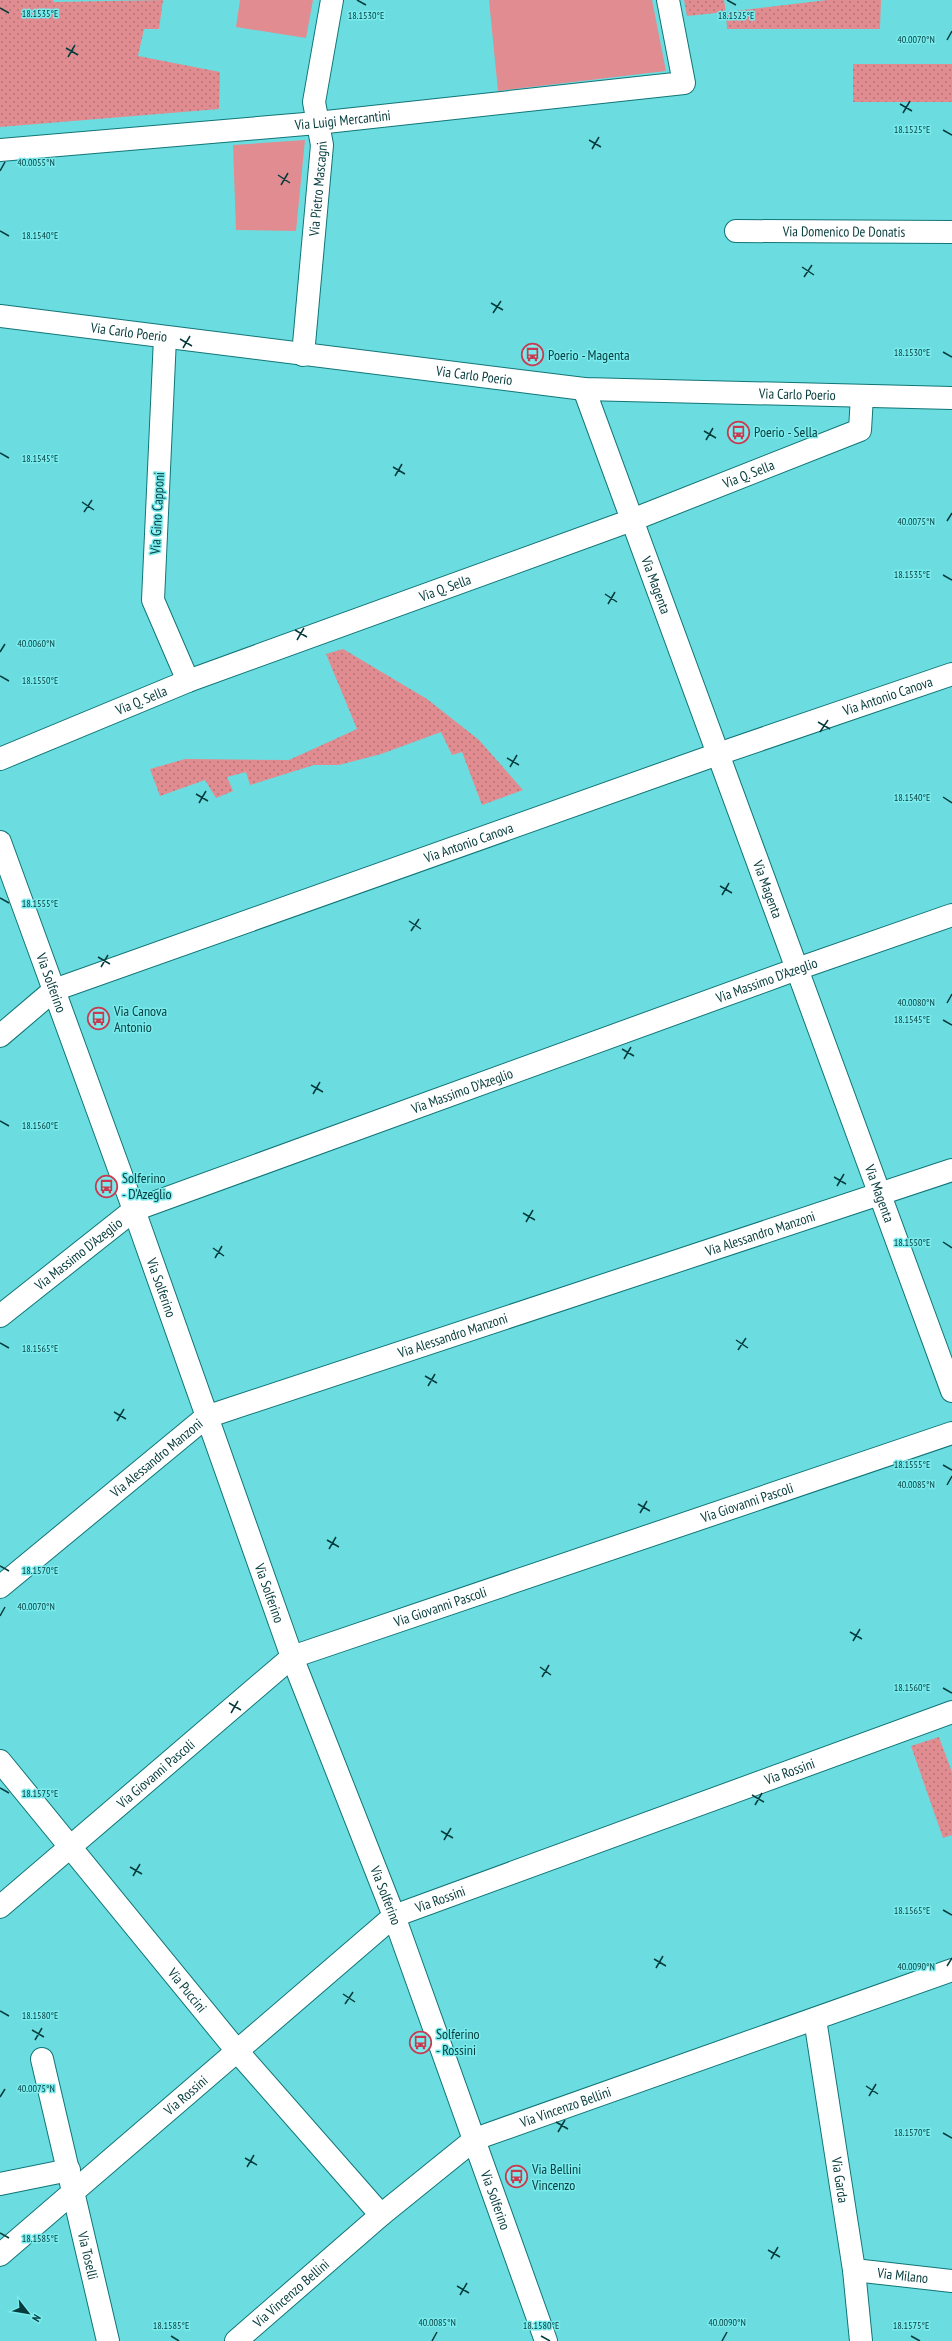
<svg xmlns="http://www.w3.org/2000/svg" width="952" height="2341" font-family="'PT Sans Narrow',sans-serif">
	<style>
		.grass { fill: #e18c90 }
		.park { fill: url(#park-dots) }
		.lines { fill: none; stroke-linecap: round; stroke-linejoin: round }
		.street-casing { stroke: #117577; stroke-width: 24 }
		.secondary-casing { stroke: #117577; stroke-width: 24 }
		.street { stroke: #fff; stroke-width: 22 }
		.secondary { stroke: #fff; stroke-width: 22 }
		.ticks { fill: none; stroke: #053b3c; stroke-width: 1.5 }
		.labels { text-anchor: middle; stroke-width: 3; stroke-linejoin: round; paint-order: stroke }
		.street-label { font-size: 14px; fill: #053b3c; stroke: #79ebed }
		.poi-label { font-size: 14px; fill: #053b3c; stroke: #79ebed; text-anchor: start }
		.ticks-label { font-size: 10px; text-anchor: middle; fill: #053b3c; stroke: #79ebed; stroke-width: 3; stroke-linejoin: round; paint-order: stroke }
	</style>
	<defs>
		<pattern id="park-dots" width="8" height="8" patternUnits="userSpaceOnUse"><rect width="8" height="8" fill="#e18c90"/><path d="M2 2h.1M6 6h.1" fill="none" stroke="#b47477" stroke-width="1.8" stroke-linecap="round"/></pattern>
	</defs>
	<rect width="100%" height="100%" fill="#6bdde0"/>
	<path class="grass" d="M240 0H313L306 38 236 27Z
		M489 0H652L666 71 498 91Z
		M305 140 296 231 236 230 233 145Z"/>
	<path class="park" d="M0 0H53L54 2 163 0 159 29H144L138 56 220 72 219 109 0 127Z
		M684 0H724L726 12 827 0H881L880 29H727L726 12 687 16Z
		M853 64H952V102H853Z
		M343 649 427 699 479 740 523 790 482 805 462 752 452 755 441 732 381 754 339 765H314L250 785 246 772 227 777 233 791 216 798 205 780 160 796 150 769 185 759 289 760 357 729 326 654Z
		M939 1737 952 1772V1835L943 1838 911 1746Z"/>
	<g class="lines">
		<defs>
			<g id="street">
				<path id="s1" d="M0 150 317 123 684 83 668 0"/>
				<path id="s2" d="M736 231 952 232"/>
				<path d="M165 338 153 600 188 681"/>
				<path id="s3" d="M303 355 322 145 314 102 332 0"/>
				<path id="s4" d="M584 389 952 1391"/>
				<path id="s5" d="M0 759 188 681 632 520 860 430 862 396"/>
				<path id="s6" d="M0 1036 54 990 718 754 952 674"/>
				<path id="s7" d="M0 1316 134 1210 797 969 952 915"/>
				<path id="s8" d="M0 1587 206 1417 952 1170"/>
				<path id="s9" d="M0 1761 237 2051 381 2215"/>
				<path id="s10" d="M0 1907 292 1657 952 1433"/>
				<path id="s11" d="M815 2019 854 2270 861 2341"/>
				<path id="s12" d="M42 2059 108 2341"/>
				<path d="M0 2184 69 2170"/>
				<path id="s13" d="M0 2255 394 1916 952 1712"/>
				<path id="s14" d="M854 2270 952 2281"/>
				<path id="s15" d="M236 2341 381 2215 475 2139 952 1970"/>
			</g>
			<g id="secondary">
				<path id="s16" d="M0 316 584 389 952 398"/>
				<path id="s17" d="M0 842 134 1210 292 1657 394 1916 546 2341"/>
			</g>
		</defs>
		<use href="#street" class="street-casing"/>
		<use href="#secondary" class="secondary-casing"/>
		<use href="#street" class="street"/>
		<use href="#secondary" class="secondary"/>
	</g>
	<path class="ticks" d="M357 0 366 5M727 0 736 5M0 8 9 13M947 40 952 31M66 48 78 55M68 57 75 45M900 104 912 111M903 113 910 101M943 130 952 135M589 140 601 147M592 149 599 137M0 171 5 162M278 175 290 183M281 185 288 173M0 231 9 236M802 267 814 275M804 277 812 265M491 303 503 310M493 313 501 301M180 339 192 346M183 348 190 336M943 352 952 357M704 431 716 438M706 440 713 428M0 453 9 458M393 467 405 474M395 476 402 464M82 502 94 510M84 512 92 500M947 521 952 513M943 575 952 580M605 594 617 602M608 604 615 592M295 630 307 637M297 640 304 628M0 652 5 644M0 676 9 681M818 722 830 729M820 732 828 720M507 758 519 765M510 767 517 755M196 794 208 801M943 797 952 803M199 803 206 791M720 886 732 893M722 895 729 883M0 898 9 903M409 921 421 929M411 931 419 919M98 957 110 964M101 967 108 955M947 1003 952 994M943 1020 952 1025M622 1049 634 1056M624 1059 631 1047M311 1085 323 1092M313 1094 320 1082M0 1121 9 1126M834 1177 846 1184M837 1186 844 1174M523 1213 535 1220M526 1222 533 1210M943 1242 952 1248M213 1248 224 1256M215 1258 222 1246M736 1340 748 1348M0 1343 9 1348M738 1350 746 1338M425 1376 437 1383M428 1386 435 1374M114 1412 126 1419M117 1421 124 1409M943 1465 952 1470M947 1485 952 1476M638 1504 650 1511M640 1513 647 1501M327 1540 339 1547M329 1549 336 1537M0 1566 9 1571M0 1616 5 1607M850 1632 862 1639M853 1641 860 1629M540 1667 551 1675M542 1677 549 1665M943 1688 952 1693M229 1703 241 1710M231 1713 238 1701M0 1788 9 1793M752 1795 764 1802M755 1805 762 1793M441 1831 453 1838M444 1840 451 1828M130 1867 142 1874M133 1876 140 1864M943 1910 952 1915M654 1959 666 1966M947 1966 952 1958M656 1968 663 1956M343 1994 355 2002M345 2004 353 1992M0 2011 9 2016M32 2030 44 2037M35 2040 42 2028M866 2086 878 2094M869 2096 876 2084M0 2097 5 2089M556 2122 568 2129M558 2132 565 2120M943 2133 952 2138M245 2158 257 2165M247 2167 254 2155M0 2233 9 2238M768 2250 780 2257M771 2259 778 2247M457 2286 469 2293M460 2295 467 2283M171 2336 179 2341M541 2336 550 2341M911 2336 920 2341M432 2341 437 2332M722 2341 727 2332"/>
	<defs>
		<symbol id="bus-ring" viewBox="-11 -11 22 22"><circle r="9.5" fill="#79ebed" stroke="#ca3a4f" stroke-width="1.5"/><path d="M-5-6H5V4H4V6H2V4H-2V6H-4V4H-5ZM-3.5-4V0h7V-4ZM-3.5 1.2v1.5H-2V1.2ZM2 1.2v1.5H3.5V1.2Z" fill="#ca3a4f"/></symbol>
	</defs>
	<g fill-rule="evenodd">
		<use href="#bus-ring" x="520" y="342" width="25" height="25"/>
		<use href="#bus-ring" x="726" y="420" width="25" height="25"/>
		<use href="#bus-ring" x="86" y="1006" width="25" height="25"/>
		<use href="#bus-ring" x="94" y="1174" width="25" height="25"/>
		<use href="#bus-ring" x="408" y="2030" width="25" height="25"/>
		<use href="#bus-ring" x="504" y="2164" width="25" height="25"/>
	</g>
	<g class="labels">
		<g class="street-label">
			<text dy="5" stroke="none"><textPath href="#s1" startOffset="344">Via Luigi Mercantini</textPath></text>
			<text dy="5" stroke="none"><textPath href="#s3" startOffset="167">Via Pietro Mascagni</textPath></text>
			<text dy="5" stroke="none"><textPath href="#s2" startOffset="108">Via Domenico De Donatis</textPath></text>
			<text dy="5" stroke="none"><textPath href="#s16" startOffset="130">Via Carlo Poerio</textPath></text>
			<text dy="5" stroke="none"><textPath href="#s16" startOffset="478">Via Carlo Poerio</textPath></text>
			<text dy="5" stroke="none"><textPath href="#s16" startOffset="802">Via Carlo Poerio</textPath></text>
			<text dy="5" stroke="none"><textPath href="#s5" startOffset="801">Via Q. Sella</textPath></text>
			<text transform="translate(157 513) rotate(-87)" y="5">Via Gino Capponi</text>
			<text dy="5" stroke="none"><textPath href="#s4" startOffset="209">Via Magenta</textPath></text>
			<text dy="5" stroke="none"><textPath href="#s5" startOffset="477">Via Q. Sella</textPath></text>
			<text dy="5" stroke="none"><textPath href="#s6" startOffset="955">Via Antonio Canova</textPath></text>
			<text dy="5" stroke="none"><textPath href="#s5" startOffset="153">Via Q. Sella</textPath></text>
			<text dy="5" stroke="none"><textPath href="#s6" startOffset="511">Via Antonio Canova</textPath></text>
			<text dy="5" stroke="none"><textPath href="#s4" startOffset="533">Via Magenta</textPath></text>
			<text dy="5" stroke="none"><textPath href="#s7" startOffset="844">Via Massimo D'Azeglio</textPath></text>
			<text dy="5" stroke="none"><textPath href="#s17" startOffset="150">Via Solferino</textPath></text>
			<text dy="5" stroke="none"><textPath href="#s7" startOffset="520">Via Massimo D'Azeglio</textPath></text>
			<text dy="5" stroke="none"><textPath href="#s4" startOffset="857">Via Magenta</textPath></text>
			<text dy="5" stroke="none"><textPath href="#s8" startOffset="851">Via Alessandro Manzoni</textPath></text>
			<text dy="5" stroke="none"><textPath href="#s7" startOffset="100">Via Massimo D'Azeglio</textPath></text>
			<text dy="5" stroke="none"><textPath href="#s17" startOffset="474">Via Solferino</textPath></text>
			<text dy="5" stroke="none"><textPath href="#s8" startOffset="527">Via Alessandro Manzoni</textPath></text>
			<text dy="5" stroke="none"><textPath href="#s8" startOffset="203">Via Alessandro Manzoni</textPath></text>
			<text dy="5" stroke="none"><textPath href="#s10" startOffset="865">Via Giovanni Pascoli</textPath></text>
			<text dy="5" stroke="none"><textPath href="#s17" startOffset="798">Via Solferino</textPath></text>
			<text dy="5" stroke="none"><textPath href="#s10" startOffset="541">Via Giovanni Pascoli</textPath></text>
			<text dy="5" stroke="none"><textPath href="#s13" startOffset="941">Via Rossini</textPath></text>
			<text dy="5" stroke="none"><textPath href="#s10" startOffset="205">Via Giovanni Pascoli</textPath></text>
			<text dy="5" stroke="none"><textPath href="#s17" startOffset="1122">Via Solferino</textPath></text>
			<text dy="5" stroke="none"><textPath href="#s13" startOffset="569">Via Rossini</textPath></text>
			<text dy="5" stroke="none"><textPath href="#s9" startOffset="296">Via Puccini</textPath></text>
			<text dy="5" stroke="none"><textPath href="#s13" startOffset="245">Via Rossini</textPath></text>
			<text dy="5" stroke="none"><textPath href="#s15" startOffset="409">Via Vincenzo Bellini</textPath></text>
			<text dy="5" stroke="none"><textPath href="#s11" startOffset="163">Via Garda</textPath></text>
			<text dy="5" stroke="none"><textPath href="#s17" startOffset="1446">Via Solferino</textPath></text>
			<text dy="5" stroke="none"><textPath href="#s12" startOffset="202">Via Toselli</textPath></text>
			<text dy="5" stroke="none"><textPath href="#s14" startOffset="49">Via Milano</textPath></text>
			<text dy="5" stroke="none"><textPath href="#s15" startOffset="73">Via Vincenzo Bellini</textPath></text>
		</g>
		<g class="poi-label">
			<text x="548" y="360">Poerio - Magenta</text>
			<text x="754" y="437">Poerio - Sella</text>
			<text x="114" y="1016">Via Canova<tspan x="114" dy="16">Antonio</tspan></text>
			<text x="122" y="1183">Solferino<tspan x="122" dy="16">- D'Azeglio</tspan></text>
			<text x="436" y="2039">Solferino<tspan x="436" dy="16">- Rossini</tspan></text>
			<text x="532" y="2174">Via Bellini<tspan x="532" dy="16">Vincenzo</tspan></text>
		</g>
	</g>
	<g class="ticks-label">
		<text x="40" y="17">18.1535°E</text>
		<text x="366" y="19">18.1530°E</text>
		<text x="736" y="19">18.1525°E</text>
		<text x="916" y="43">40.0070°N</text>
		<text x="912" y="133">18.1525°E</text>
		<text x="36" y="166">40.0055°N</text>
		<text x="40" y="239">18.1540°E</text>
		<text x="912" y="356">18.1530°E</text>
		<text x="40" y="462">18.1545°E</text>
		<text x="916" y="525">40.0075°N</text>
		<text x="912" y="578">18.1535°E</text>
		<text x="36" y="647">40.0060°N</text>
		<text x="40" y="684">18.1550°E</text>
		<text x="912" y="801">18.1540°E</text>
		<text x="40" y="907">18.1555°E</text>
		<text x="916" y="1006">40.0080°N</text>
		<text x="912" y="1023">18.1545°E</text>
		<text x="40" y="1129">18.1560°E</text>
		<text x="912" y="1246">18.1550°E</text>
		<text x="40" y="1352">18.1565°E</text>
		<text x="912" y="1468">18.1555°E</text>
		<text x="916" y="1488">40.0085°N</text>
		<text x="40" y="1574">18.1570°E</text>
		<text x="36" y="1610">40.0070°N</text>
		<text x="912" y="1691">18.1560°E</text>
		<text x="40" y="1797">18.1575°E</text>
		<text x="912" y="1914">18.1565°E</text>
		<text x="916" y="1970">40.0090°N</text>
		<text x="40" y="2019">18.1580°E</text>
		<text x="36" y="2092">40.0075°N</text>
		<text x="912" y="2136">18.1570°E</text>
		<text x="40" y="2242">18.1585°E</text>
		<text x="437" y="2326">40.0085°N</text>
		<text x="727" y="2326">40.0090°N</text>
		<text x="171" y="2329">18.1585°E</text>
		<text x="541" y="2329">18.1580°E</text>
		<text x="911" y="2329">18.1575°E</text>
	</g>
	<g transform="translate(28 2313) rotate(121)" stroke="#79ebed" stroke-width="3" paint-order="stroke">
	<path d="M0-3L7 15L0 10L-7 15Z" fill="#053b3c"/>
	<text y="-6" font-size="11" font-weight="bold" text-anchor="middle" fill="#053b3c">N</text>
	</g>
</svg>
